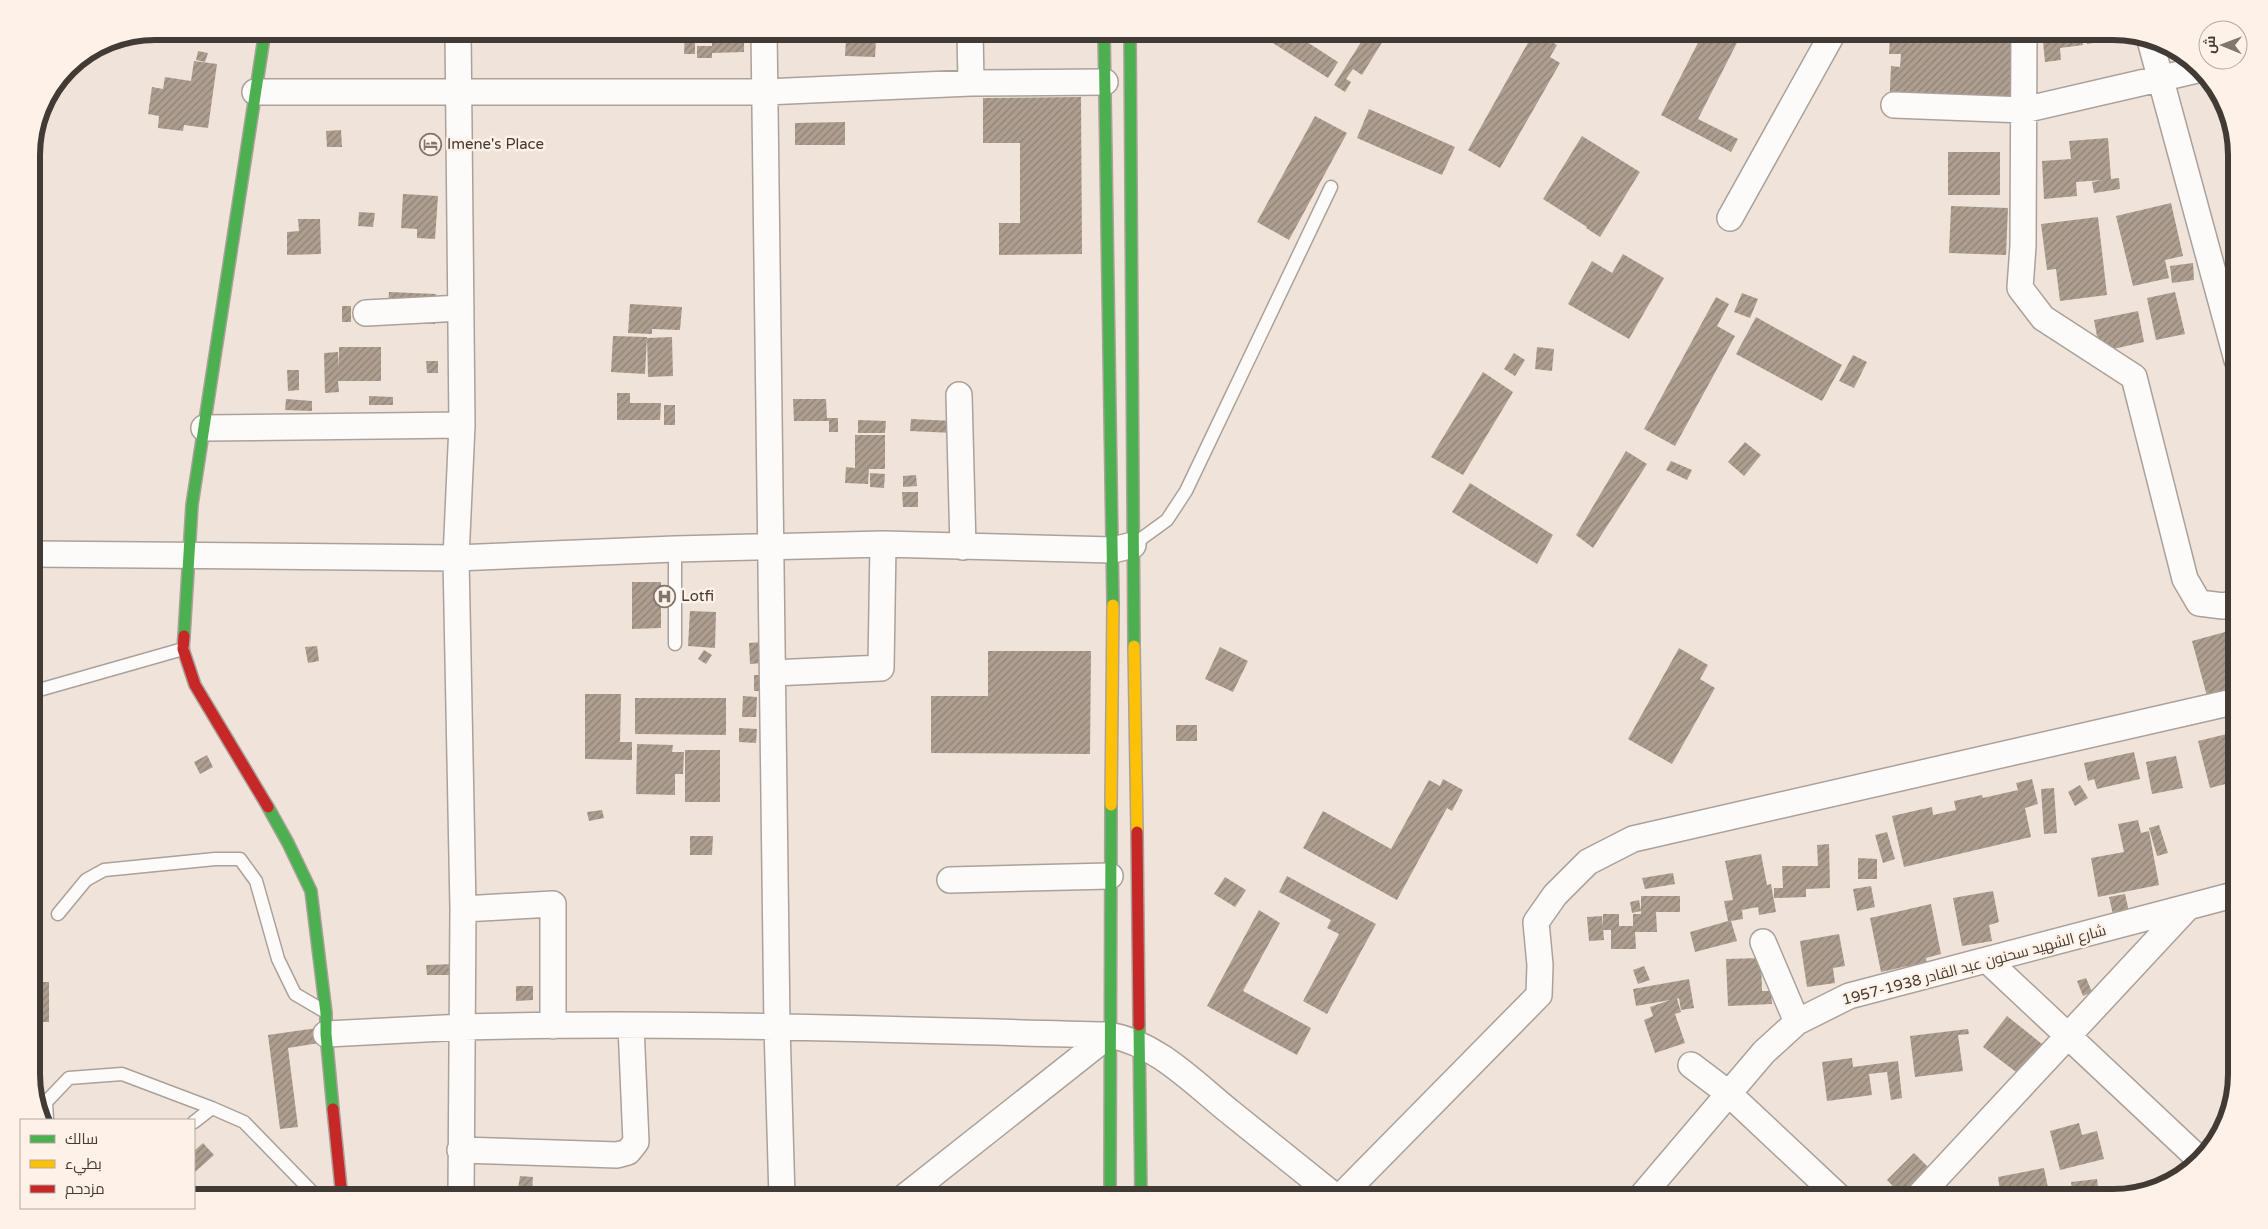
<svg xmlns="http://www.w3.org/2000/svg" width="2268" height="1229" font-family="'Varela Round',Cairo,sans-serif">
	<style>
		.building { fill: url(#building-hatch) }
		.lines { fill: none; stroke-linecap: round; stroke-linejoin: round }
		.lane-casing { stroke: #aaa19a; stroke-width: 15 }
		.street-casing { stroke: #aaa19a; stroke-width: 28 }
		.fast-casing { stroke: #aaa19a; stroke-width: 14 }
		.slow-casing { stroke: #aaa19a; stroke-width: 14 }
		.jam-casing { stroke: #aaa19a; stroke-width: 14 }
		.lane { stroke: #fdfbf9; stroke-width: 12 }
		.street { stroke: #fdfbf9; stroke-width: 25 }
		.fast { stroke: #4caf50; stroke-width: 11 }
		.slow { stroke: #ffc107; stroke-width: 11 }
		.jam { stroke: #c62828; stroke-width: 11 }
		.labels { text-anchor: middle; stroke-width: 5; stroke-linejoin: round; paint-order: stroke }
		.poi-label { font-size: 15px; fill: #423a34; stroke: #fef2e8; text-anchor: start }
		.street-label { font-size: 15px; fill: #423a34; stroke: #fef2e8 }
		.rim { fill: none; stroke: #423a34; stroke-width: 6 }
	</style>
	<defs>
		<pattern id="building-hatch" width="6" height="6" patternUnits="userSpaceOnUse" patternTransform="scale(1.25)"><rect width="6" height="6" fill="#ad9e8f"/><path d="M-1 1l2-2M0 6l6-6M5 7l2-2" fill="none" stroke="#8e8276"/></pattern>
	</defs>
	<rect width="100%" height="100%" fill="#f0e4da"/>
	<path class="building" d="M626 31H639V36H626Z
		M641 31H654V36H640Z
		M685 31H709L708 42 695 41V54H684Z
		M712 31H744V52L712 53V58H697V46H712Z
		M1219 31H1239L1232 43 1217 35Z
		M1254 31H1290L1338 62 1328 78Z
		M1368 31H1389L1362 75 1353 69 1346 79 1351 82 1345 92 1334 85Z
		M1704 31H1743L1698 119 1738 139 1731 152 1661 115Z
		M2042 31H2082L2083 45 2060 48 2061 60 2045 62Z
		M2085 31H2113L2119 33 2120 39 2087 44Z
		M1534 32 1557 45 1550 57 1560 63 1500 168 1468 150Z
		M1890 37 2014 41 2011 105 1889 109 1891 66 1900 67 1901 54H1889Z
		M846 39 876 40 875 57 845 56Z
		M198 51 208 53 205 62 196 60Z
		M194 61 217 64 208 128 184 125 183 131 158 128 159 116 148 114 152 87 163 89 165 77 191 81Z
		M1081 97 1082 254 999 255V223H1020V143H983V98Z
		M1369 109 1455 147 1442 175 1357 138Z
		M1315 116 1347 133 1289 240 1257 222Z
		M845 122V145H795V123Z
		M341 130 342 147H327L326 131Z
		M1582 136 1640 172 1600 237 1586 228 1587 227 1543 199Z
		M2108 138 2111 179 2119 178 2120 189 2094 193 2092 182 2102 180 2076 182 2077 196 2044 199 2042 161 2071 159 2069 141Z
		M1948 152H2000V195H1948Z
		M403 194 438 196 435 239 417 238V229L401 228Z
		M2171 203 2183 256 2165 260 2169 278 2133 286 2116 216Z
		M1951 206 2008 208 2006 255 1949 253Z
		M359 212 375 213 373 227 358 226Z
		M2098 217 2107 295 2060 301 2056 269 2047 270 2041 224Z
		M298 219H320L321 254 287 255V232L299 231Z
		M1623 254 1664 278 1629 339 1568 304 1592 261 1612 273Z
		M2193 263 2194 280 2172 283 2170 266Z
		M389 292 436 294 435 324 387 321Z
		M2175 292 2185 334 2156 340 2147 298Z
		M1742 293 1758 299 1750 318 1734 312Z
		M1716 297 1729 304 1717 326 1735 336 1675 446 1644 429Z
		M630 304 682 307 680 330 652 329V334L628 333Z
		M342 306H351V322H342Z
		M2138 311 2144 342 2100 352 2094 320Z
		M1756 317 1842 365 1822 401 1736 354Z
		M613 336 647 337 645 374 611 372Z
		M672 337 673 376 648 377 647 338Z
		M339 347H381V381H338L339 392 325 393 324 353 338 352 339 368Z
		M1537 347 1554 349 1552 371 1535 369Z
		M1514 353 1525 360 1515 376 1504 369Z
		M1853 355 1867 362 1854 388 1839 381Z
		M426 361H438V373H427Z
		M287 370H299V390L288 391Z
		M1483 372 1513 392 1463 475 1431 457Z
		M617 393H630V403H661L660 420H617Z
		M369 396 393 397V405H369Z
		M286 399 312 401V411L285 410Z
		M793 399H826L827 418H838V432H829V421H794Z
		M664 405H675V425H664Z
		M911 419 954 421 953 433 910 431Z
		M858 420 886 421 885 433H858Z
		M855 435H885V469H869L868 484 845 483 846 467 855 468Z
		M1745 442 1761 455 1744 476 1728 462Z
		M1626 451 1647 464 1593 548 1576 535Z
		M1671 461 1692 470 1687 480 1666 470Z
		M870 473 885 474 884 488 870 487Z
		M916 475 917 486 903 487V476Z
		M1470 483 1553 535 1537 564 1452 512Z
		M902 492H918V507H903Z
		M632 582H661V628L632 629Z
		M690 611 716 612 715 648 688 646Z
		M2236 629 2237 689 2207 696 2192 641Z
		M762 642 763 663 750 664 749 643Z
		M317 646 319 661 308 663 305 647Z
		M1220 647 1248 661 1233 692 1205 679Z
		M1679 648 1708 665 1700 679 1715 688 1672 764 1628 739Z
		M704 650 712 655 706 664 698 659Z
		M988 651H1091L1090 754 931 753V696H988Z
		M754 675H766V691H754Z
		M585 694H621L620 742H632V760L585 759Z
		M743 696 757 697 756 717H742Z
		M635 698H726V735L635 734Z
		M1176 725H1197V741H1176Z
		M739 728 757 729 756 743 739 742Z
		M2235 732 2237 781 2210 788 2198 741Z
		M637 744 673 745 672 752H684L683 774H675V795L636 794Z
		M685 750H720V802H685Z
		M2134 752 2140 779 2097 789 2094 779 2088 781 2084 763Z
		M207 755 213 767 200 774 194 762Z
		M2176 756 2183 788 2152 794 2146 762Z
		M1443 779 1463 790 1452 811 1447 808 1397 900 1303 848 1323 811 1391 849 1429 780 1440 786Z
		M2032 779 2038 804 2025 808 2031 837 1904 867 1892 816 1932 807 1933 815 1956 810 1954 801 1982 795 1983 798 2018 790 2016 783Z
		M2080 785 2088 798 2075 806 2068 792Z
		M2054 788 2057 833 2044 834 2041 789Z
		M602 810 604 818 589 821 587 812Z
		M2138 820 2141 833 2149 831 2159 885 2098 897 2091 858 2124 852 2118 824Z
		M2159 825 2168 853 2157 856 2149 828Z
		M1887 832 1895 859 1883 863 1875 835Z
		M690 836H713L712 855H690Z
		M1829 844 1830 888 1806 889V897L1774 898V888H1783L1782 866H1818L1817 845Z
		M1761 854 1767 885 1771 884 1776 912 1759 915 1758 907 1742 910 1743 919 1731 921 1737 941 1695 952 1690 932 1728 921 1724 901 1733 900 1725 861Z
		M1858 858 1877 859V879H1858Z
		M1673 873 1675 884 1645 889 1642 878Z
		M1287 876 1376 924 1327 1014 1303 1001 1339 934 1327 928 1331 920 1279 892Z
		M1225 877 1246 890 1235 907 1214 894Z
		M1871 886 1875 907 1857 911 1853 889Z
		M1993 891 1999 922 1989 925 1992 941 1962 946 1953 898Z
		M2125 894 2130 916 2114 919 2109 897Z
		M1641 896H1680V912H1656L1657 932H1635L1636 949H1611V930H1603V914H1619V926H1633V914H1641Z
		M1639 900 1641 911 1632 913 1630 902Z
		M1931 904 1941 954 1926 958 1927 967 1909 971 1908 966 1881 972 1870 918Z
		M1259 910 1280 923 1243 991 1311 1028 1297 1055 1207 1006Z
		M1602 916 1604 940 1589 941 1587 917Z
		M1839 934 1845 966 1833 968 1835 983 1807 987 1800 941Z
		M1761 958 1762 991H1771L1772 1004 1728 1006 1726 959Z
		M455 964V975H427L426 965Z
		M1644 966 1650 980 1638 984 1633 970Z
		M2086 978 2092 992 2083 996 2077 981Z
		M1689 979 1694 1008 1681 1010 1679 998 1677 999 1681 1012 1675 1014 1685 1043 1655 1053 1644 1020 1653 1016 1650 1007 1670 1000 1636 1006 1633 989Z
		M32 982H49V1022H32Z
		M516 986H533V1000L516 1001Z
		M2007 1016 2047 1048 2024 1078 1983 1047Z
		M317 1028 319 1043 288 1048 298 1127 280 1129 268 1035Z
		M1968 1029 1969 1034 1958 1035 1963 1071 1915 1077 1910 1036Z
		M1852 1058 1853 1067 1898 1061 1902 1098 1891 1100 1887 1072 1869 1074 1872 1095 1827 1101 1822 1062Z
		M2079 1123 2082 1135 2097 1131 2104 1159 2060 1170 2050 1131Z
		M203 1143 214 1155 194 1173V1151Z
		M1914 1153 1937 1176 1915 1198H1904L1887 1180Z
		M2044 1168 2050 1198H2001L1998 1177Z
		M520 1176 533 1177 532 1190 518 1189Z
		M2097 1179 2098 1187 2072 1190 2071 1182Z
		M2139 1183 2140 1190 2110 1198 2109 1192Z
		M1789 1189 1793 1198H1770Z
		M1083 1194V1198H1055V1195Z"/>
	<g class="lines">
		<defs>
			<path id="lane" d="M1134 544 1167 520 1186 491 1331 187
				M675 549V644
				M32 692 183 649
				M58 914 86 880 104 870 215 859H240L256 881 278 959 295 994 324 1011
				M47 1120 46 1102 69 1078 122 1074 212 1108
				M194 1122 212 1108 244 1122 318 1198"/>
			<path id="street" d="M458 31 462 425 456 558 463 909 461 1198
				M764 31 777 1027 782 1198
				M970 31 971 83
				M2024 31 2023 246 2020 288 2043 318 2134 377 2185 579 2199 603 2223 606 2237 603
				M2150 40 2237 360
				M255 92H765L971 83 1105 82
				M1894 105 2024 110 2197 70
				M1730 218 1834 31
				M366 313 461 308
				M959 395 963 547
				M204 428 462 425
				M32 554 456 558 675 549 883 544 1113 550 1133 545
				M773 673 881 668 883 544
				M950 880 1110 876
				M463 909 553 904V1026
				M1763 942 1797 1022
				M1987 960 2198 1158
				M326 1034C372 1032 418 1029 463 1027 678 1021 894 1030 1109 1035 1156 1043 1193 1082 1230 1112 1265 1140 1301 1169 1337 1198
				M1691 1065 1728 1093 1840 1198
				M460 1150 617 1155 628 1152 636 1142 631 1026
				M903 1198 1109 1035
				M1339 1198 1539 995 1540 965 1536 922 1555 895 1588 862 1633 839 2237 701
				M1640 1198 1764 1052 1797 1022 1849 996 2237 894
				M1917 1198 2188 907"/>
			<path id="fast" d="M1104 31 1113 605
				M1130 31 1134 646
				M184 636 192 505 265 31
				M268 807 288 843 311 891 326 1013V1034L333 1109
				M1139 1025 1141 1198
				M1110 1198 1111 805"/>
			<path id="slow" d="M1134 646 1137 832
				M1111 805 1113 605"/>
			<path id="jam" d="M184 636 183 649 195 685 268 807
				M1137 832 1139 1025
				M333 1109 342 1198"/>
		</defs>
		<use href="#lane" class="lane-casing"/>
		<use href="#street" class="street-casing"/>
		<use href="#fast" class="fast-casing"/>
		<use href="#slow" class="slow-casing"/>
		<use href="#jam" class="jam-casing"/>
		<use href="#lane" class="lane"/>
		<use href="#street" class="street"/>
		<use href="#fast" class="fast"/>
		<use href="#slow" class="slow"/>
		<use href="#jam" class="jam"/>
	</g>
	<defs>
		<symbol id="hotel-ring" viewBox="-11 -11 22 22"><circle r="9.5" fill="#fef2e8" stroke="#7f766e" stroke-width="1.5"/><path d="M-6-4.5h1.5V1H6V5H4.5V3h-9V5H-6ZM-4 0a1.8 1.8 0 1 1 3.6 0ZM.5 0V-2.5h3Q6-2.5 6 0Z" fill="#7f766e"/></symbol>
		<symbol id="hospital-ring" viewBox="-11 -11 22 22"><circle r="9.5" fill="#fef2e8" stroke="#7f766e" stroke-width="1.5"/><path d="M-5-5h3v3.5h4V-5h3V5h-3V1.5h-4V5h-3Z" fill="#7f766e"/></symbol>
	</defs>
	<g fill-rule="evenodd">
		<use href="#hotel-ring" x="418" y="132" width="25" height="25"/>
		<use href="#hospital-ring" x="652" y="584" width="25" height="25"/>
	</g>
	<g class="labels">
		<g class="poi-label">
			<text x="447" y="149">Imene's Place</text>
			<text x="681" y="601">Lotfi</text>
		</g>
		<g class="street-label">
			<text transform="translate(1974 965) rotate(-15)" y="5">شارع الشهيد سحنون عبد القادر 1938-1957</text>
		</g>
	</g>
	<path d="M0 0H2268V1229H0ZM155 40H2113A115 115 0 0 1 2228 155V1074A115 115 0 0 1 2113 1189H155A115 115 0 0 1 40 1074V155A115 115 0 0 1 155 40Z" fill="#fef2e8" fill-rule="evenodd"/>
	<path class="rim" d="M155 40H2113A115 115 0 0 1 2228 155V1074A115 115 0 0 1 2113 1189H155A115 115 0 0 1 40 1074V155A115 115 0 0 1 155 40Z"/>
	<rect x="20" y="1119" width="175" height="90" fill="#fef2e8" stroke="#b3a8a0"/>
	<rect x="30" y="1135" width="25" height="8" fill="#4caf50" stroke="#b3a8a0"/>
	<text x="65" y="1144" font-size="15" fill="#423a34">سالك</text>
	<rect x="30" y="1160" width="25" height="8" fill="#ffc107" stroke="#b3a8a0"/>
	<text x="65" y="1169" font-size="15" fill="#423a34">بطيء</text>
	<rect x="30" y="1185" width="25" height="8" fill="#c62828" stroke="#b3a8a0"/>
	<text x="65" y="1194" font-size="15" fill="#423a34">مزدحم</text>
	<g transform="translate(2223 45) rotate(271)"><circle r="24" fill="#fef2e8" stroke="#b3a8a0"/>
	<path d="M0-4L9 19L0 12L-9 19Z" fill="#7f766e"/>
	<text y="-8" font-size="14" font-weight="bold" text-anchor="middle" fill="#423a34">ش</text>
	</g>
</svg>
